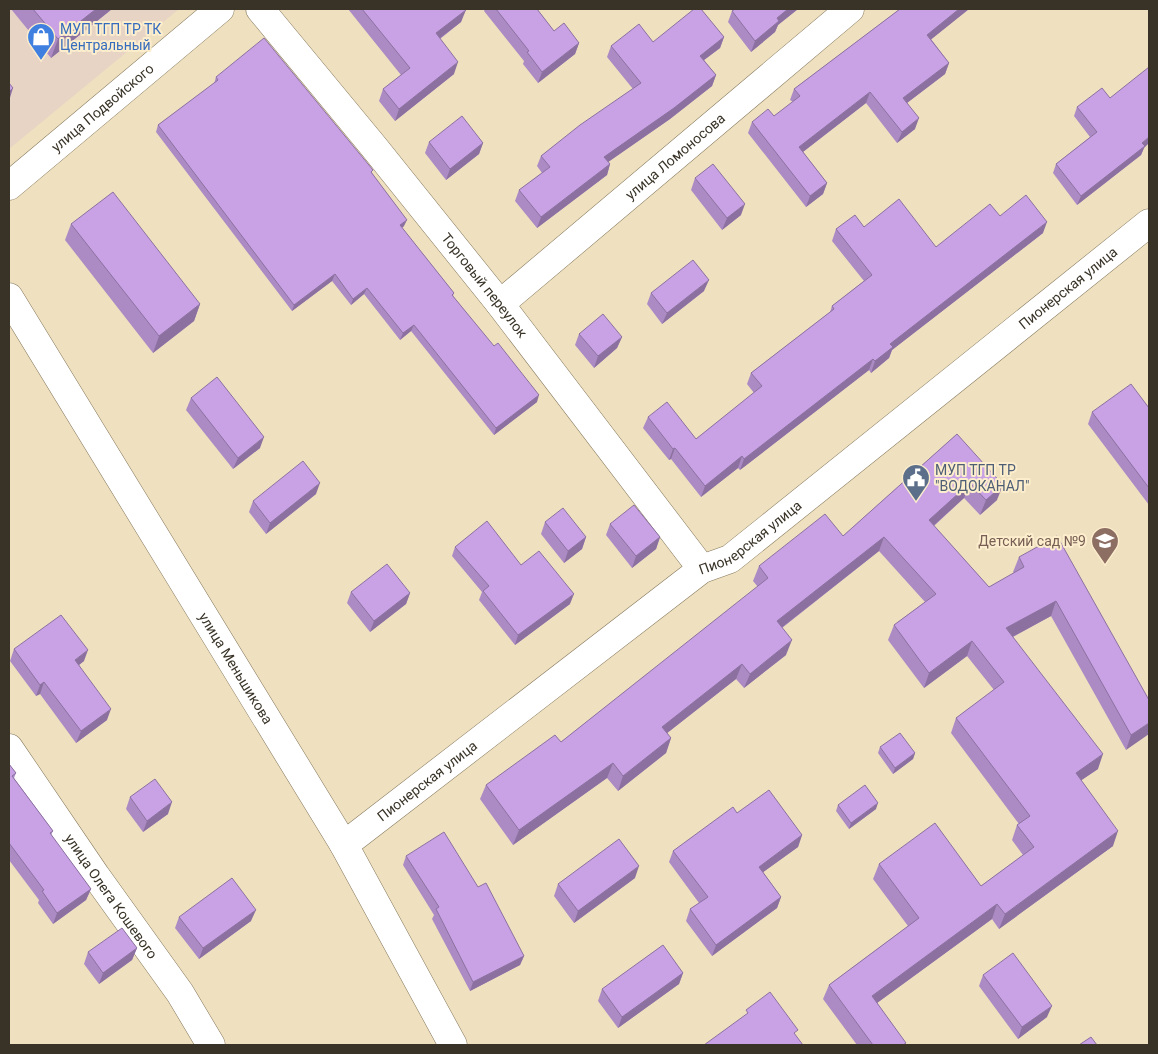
<svg xmlns="http://www.w3.org/2000/svg" width="1158" height="1054" font-family="Roboto,sans-serif">
	<style>
		.commercial { fill: #e8d4c5 }
		.lines { fill: none; stroke-linecap: round; stroke-linejoin: round }
		.minor-casing { stroke: #85785b; stroke-width: 29 }
		.minor { stroke: #fff; stroke-width: 28 }
		.wall { fill: #ac8bc4 }
		.shaded-wall { fill: #8c71a0 }
		.building { fill: #c8a2e4; stroke: #8c71a0 }
		.labels { text-anchor: middle; stroke-width: 4; stroke-linejoin: round; paint-order: stroke }
		.shop-label { font-size: 14px; fill: #366cbe; stroke: #fceecd; text-anchor: start }
		.street-label { font-size: 14px; fill: #393327; stroke: #fceecd }
		.service-label { font-size: 14px; fill: #4e5e75; stroke: #fceecd; text-anchor: start }
		.education-label { font-size: 14px; fill: #785e54; stroke: #fceecd; text-anchor: end }
	</style>
	<rect width="100%" height="100%" fill="#efe0c0"/>
	<path class="commercial" d="M9 9H179L9 149Z"/>
	<g class="lines">
		<defs>
			<g id="minor">
				<path id="s1" d="M260 9 374 147 500 304 702 569"/>
				<path id="s2" d="M9 186 220 9"/>
				<path id="s3" d="M9 297 344 845 453 1045"/>
				<path id="s4" d="M500 304 850 9"/>
				<path id="s5" d="M9 748 96 876 180 993 211 1045"/>
				<path id="s6" d="M344 845 702 569 730 559 1149 223"/>
			</g>
		</defs>
		<use href="#minor" class="minor-casing"/>
		<use href="#minor" class="minor"/>
	</g>
	<path class="wall" d="M11 9H112L51 58Z
		M348 9H465L461 22 440 39 454 74 395 121 379 101 383 89 401 75Z
		M485 9H537L554 31 579 43 575 54 538 83 523 64 524 61 484 11Z
		M735 9H798L778 25 775 32 751 52 728 22 732 11Z
		M900 9H969L931 39 949 63 945 74 907 103 915 129 897 143 866 103 803 152 827 183 823 194 806 207 748 133 752 122 774 116 793 102 790 100 794 89Z
		M724 37 720 48 704 60 716 75 712 86 670 119 608 162 610 164 607 175 537 228 515 201 519 190 542 173 537 166 541 156 633 89 607 57 611 46 653 42Z
		M216 77 372 173 404 226 402 228 454 293 453 296 537 402 494 435 411 331 400 340 364 294 351 305 332 281 292 311 156 132 158 125 214 84Z
		M1077 107 1144 148 1141 155 1077 205 1053 173 1056 164 1090 137 1074 116Z
		M429 142 483 143 479 154 446 180 425 153Z
		M695 178 741 215 722 230 691 190Z
		M1000 216 1043 233 892 350 889 358 871 373 869 370 740 470 738 468 701 497 671 459 669 460 643 428 648 417 696 439 754 393 747 384 751 373 830 312 832 306 864 281 832 241 836 229 864 227 936 247Z
		M71 224 200 304 194 321 153 353 65 240Z
		M704 291 662 324 647 304 651 293Z
		M579 334 622 337 617 348 594 368 575 345Z
		M191 398 260 448 233 469 186 410Z
		M1149 408V505L1088 424 1092 412Z
		M957 434 997 500 980 515 964 498 934 526 989 587 1014 573 1013 572 1019 557 1149 700 1126 750 1051 616 1013 637 1098 769 1081 780 1113 846 999 929 992 919 877 1003 905 1045H857L823 999 829 985 908 926 873 879 879 864 981 886 1023 855 1012 840 1017 825 1019 824 951 733 956 718 994 690 967 656 924 688 888 640 894 625 925 602 879 551 782 628 786 655 744 688 736 679 667 733 671 738 666 753 618 791 607 778 513 845 480 799 486 785 561 742 758 587 753 581 759 566 843 536Z
		M316 494 266 534 249 512 253 501Z
		M545 522 586 537 582 549 564 563 541 534Z
		M610 524 660 537 656 549 632 568 606 535Z
		M455 547 521 565 570 604 515 645 479 600 482 592 452 556Z
		M351 592 410 593 406 604 370 632 347 603Z
		M14 649 84 661 79 665 107 720 76 743 40 694 36 696 10 661Z
		M880 747 915 753 913 759 893 774 878 753Z
		M9 764 16 773 14 778 53 831 51 835 91 889 86 900 53 924 38 903 39 900 9 860Z
		M130 797 168 814 143 832 126 809Z
		M838 805 876 809 849 829 836 811Z
		M737 813 802 835 798 847 763 872 781 897 777 908 712 956 686 921 690 909 699 903 669 862 673 851Z
		M406 856 478 887 524 956 520 965 470 991 432 919 434 915 403 865Z
		M635 878 574 923 554 896 558 884Z
		M179 917 251 921 199 959 175 928Z
		M137 948 132 960 99 984 84 964 88 952Z
		M683 973 679 984 618 1028 598 1001 602 989Z
		M983 975 1047 1017 1018 1039 979 986Z"/>
	<path class="shaded-wall" d="M96 9H112L51 58 58 39Z
		M788 9H798L778 25 775 32 751 52 755 41 777 18Z
		M959 9H969L923 46 927 35Z
		M466 10 461 22 431 45 436 33Z
		M724 37 720 48 696 66 700 56Z
		M579 43 575 54 538 83 542 72Z
		M458 62 454 74 395 121 399 109Z
		M949 63 945 74 899 109 903 98Z
		M716 75 712 86 670 119 601 167 604 157Z
		M13 88 9 101V92Z
		M870 92 866 103 795 158 799 147Z
		M919 118 915 129 897 143 902 132Z
		M1149 137V143L1144 148 1141 155 1077 205 1081 196Z
		M483 143 479 154 446 180 450 169Z
		M610 164 607 175 537 228 541 217Z
		M827 183 823 194 806 207 810 196Z
		M745 204 741 215 722 230 727 218Z
		M407 220 404 226 397 232 400 225Z
		M1047 222 1043 233 892 350 889 358 871 373 875 361 890 344Z
		M335 274 332 281 292 311 294 305Z
		M709 280 704 291 662 324 667 313Z
		M367 288 364 294 351 305 353 299Z
		M200 304 194 321 153 353 159 336Z
		M414 325 411 331 400 340 403 333Z
		M622 337 617 348 594 368 598 356Z
		M873 359 869 370 740 470 744 459Z
		M539 395 537 402 494 435 496 428Z
		M264 437 260 448 233 469 238 458Z
		M675 448 671 459 669 460 673 449Z
		M742 456 738 468 701 497 705 486Z
		M320 483 316 494 266 534 270 523Z
		M970 483 964 498 923 535 929 520Z
		M1003 485 997 500 980 515 986 500Z
		M586 537 582 549 564 563 568 551Z
		M660 537 656 549 632 568 636 556Z
		M884 537 879 551 771 636 777 621Z
		M410 593 406 604 370 632 374 621Z
		M574 594 570 604 515 645 518 635Z
		M1056 601 1051 616 1001 643 1006 628Z
		M792 640 786 655 744 688 750 674Z
		M972 641 967 656 924 688 929 673Z
		M88 650 84 661 71 671 75 660Z
		M742 664 736 679 657 741 662 727Z
		M44 682 40 694 36 696 40 685Z
		M111 709 107 720 76 743 81 731Z
		M1149 723V734L1126 750 1131 735Z
		M671 738 666 753 618 791 623 776Z
		M915 753 913 759 893 774 895 768Z
		M1103 754 1098 769 1070 788 1076 773Z
		M613 763 607 778 513 845 519 830Z
		M172 802 168 814 143 832 147 821Z
		M878 803 876 809 849 829 851 823Z
		M1118 831 1113 846 999 929 1005 914Z
		M802 835 798 847 755 878 759 867Z
		M639 866 635 878 574 923 578 911Z
		M91 889 86 900 53 924 57 913Z
		M781 897 777 908 712 956 716 945Z
		M997 904 992 919 866 1011 872 996Z
		M256 910 251 921 199 959 203 948Z
		M137 948 132 960 99 984 103 973Z
		M524 956 520 965 470 991 473 982Z
		M683 973 679 984 618 1028 622 1017Z
		M1052 1006 1047 1017 1018 1039 1022 1027Z"/>
	<path class="building" d="M33 9H96L58 39Z
		M362 9H465L466 10 436 33 458 62 399 109 383 89 410 68Z
		M496 9H537L554 31 564 23 579 43 542 72 527 52 529 51Z
		M694 9H701L724 37 700 56 716 75 674 108 604 157 610 164 541 217 519 190 550 167 541 156 580 125 641 83 611 46 639 24 653 42Z
		M735 9H788L777 18 779 21 755 41 732 11Z
		M900 9H959L927 35 949 63 903 98 919 118 902 132 870 92 799 147 827 183 810 196 752 122 768 109 774 116 800 96 794 89Z
		M264 38 373 170 371 172 407 220 400 225 454 293 452 295 494 346 498 343 539 395 496 428 414 325 403 333 367 288 353 299 335 274 294 305 158 125 218 80 216 77Z
		M1149 67V137L1142 143 1145 146 1081 196 1056 164 1097 132 1077 107 1102 88 1110 98Z
		M9 83 13 88 9 92Z
		M462 116 483 143 450 169 429 142Z
		M713 164 745 204 727 218 695 178Z
		M113 192 200 304 159 336 71 224Z
		M1026 195 1047 222 890 344 893 347 875 361 873 359 744 459 742 456 705 486 675 448 673 449 648 417 667 402 696 439 762 386 751 373 834 309 832 306 872 275 836 229 855 215 864 227 899 199 936 247 990 204 1000 216Z
		M693 260 709 280 667 313 651 293Z
		M603 314 622 337 598 356 579 334Z
		M217 377 264 437 238 458 191 398Z
		M1131 384 1149 408V488L1092 412Z
		M957 434 1003 485 986 500 970 483 929 520 989 587 1024 567 1019 557 1057 536 1149 700V723L1131 735 1056 601 1006 628 1103 754 1076 773 1118 831 1005 914 997 904 872 996 906 1043 903 1045H873L829 985 919 918 879 864 935 823 981 886 1034 847 1017 825 1030 816 956 718 1004 682 972 641 929 673 894 625 936 594 884 537 777 621 792 640 750 674 742 664 662 727 671 738 623 776 613 763 519 830 486 785 555 735 561 742 768 578 759 566 825 514 843 536Z
		M303 461 320 483 270 523 253 501Z
		M634 505 660 537 636 556 610 524Z
		M563 508 586 537 568 551 545 522Z
		M487 521 521 565 539 551 574 594 518 635 483 591 489 586 455 547Z
		M387 564 410 593 374 621 351 592Z
		M61 615 88 650 75 660 111 709 81 731 44 682 40 685 14 649Z
		M900 733 915 753 895 768 880 747Z
		M9 764 16 773 12 776 53 831 50 833 91 889 57 913 42 891 44 890 9 843Z
		M155 779 172 802 147 821 130 797Z
		M865 785 878 803 851 823 838 805Z
		M769 790 802 835 759 867 781 897 716 945 690 909 708 897 673 851 733 807 737 813Z
		M444 832 478 887 486 883 524 956 473 982 436 909 439 907 406 856Z
		M619 839 639 866 578 911 558 884Z
		M232 878 256 910 203 948 179 917Z
		M122 928 137 948 103 973 88 952Z
		M663 945 683 973 622 1017 602 989Z
		M1013 953 1052 1006 1022 1027 983 975Z
		M770 992 798 1030 794 1033 803 1045H704L748 1013 746 1010Z
		M1091 1037 1097 1045H1079Z"/>
	<defs>
		<symbol id="shop-pin" viewBox="-11 -11 22 30"><path d="M0 17L-7.5 6A9.5 9.5 0 1 1 7.5 6Z" fill="#3f7fe0" stroke="#fceecd"/><path d="M-5-2.5h2.3a2.7 3.5 0 0 1 5.4 0H5L5.5 6h-11ZM-1.5-2.5h3a1.5 2.3 0 0 0-3 0Z" fill="#fff"/></symbol>
		<symbol id="civic-pin" viewBox="-11 -11 22 30"><path d="M0 17L-7.5 6A9.5 9.5 0 1 1 7.5 6Z" fill="#5c6f8a" stroke="#fceecd"/><path d="M-.6-6.5H3V-4.5H.6V-3L4-1V1h2V6H-6V1h2V-1L-.6-3ZM-1.2 2.5V6h2.4V2.5Z" fill="#fff"/></symbol>
		<symbol id="school-pin" viewBox="-11 -11 22 30"><path d="M0 17L-7.5 6A9.5 9.5 0 1 1 7.5 6Z" fill="#8d6e63" stroke="#fceecd"/><path d="M0-5L7-2L0 1L-7-2ZM-4 1L0 2.5L4 1V4Q0 6-4 4Z" fill="#fff"/></symbol>
	</defs>
	<g fill-rule="evenodd">
		<use href="#shop-pin" x="25" y="21" width="32" height="43"/>
		<use href="#civic-pin" x="900" y="462" width="32" height="43"/>
		<use href="#school-pin" x="1089" y="525" width="32" height="43"/>
	</g>
	<g class="labels">
		<g class="shop-label">
			<text x="60" y="34">МУП ТГП ТР ТК<tspan x="60" dy="16">Центральный</tspan></text>
		</g>
		<g class="street-label">
			<text dy="5" stroke="none"><textPath href="#s2" startOffset="122">улица Подвойского</textPath></text>
			<text dy="5" stroke="none"><textPath href="#s4" startOffset="229">улица Ломоносова</textPath></text>
			<text dy="5" stroke="none"><textPath href="#s1" startOffset="356">Торговый переулок</textPath></text>
			<text dy="5" stroke="none"><textPath href="#s6" startOffset="915">Пионерская улица</textPath></text>
			<text dy="5" stroke="none"><textPath href="#s6" startOffset="510">Пионерская улица</textPath></text>
			<text dy="5" stroke="none"><textPath href="#s3" startOffset="435">улица Меньшикова</textPath></text>
			<text dy="5" stroke="none"><textPath href="#s6" startOffset="105">Пионерская улица</textPath></text>
			<text dy="5" stroke="none"><textPath href="#s5" startOffset="180">улица Олега Кошевого</textPath></text>
		</g>
		<g class="service-label">
			<text x="935" y="475">МУП ТГП ТР<tspan x="935" dy="16">"ВОДОКАНАЛ"</tspan></text>
		</g>
		<g class="education-label">
			<text x="1086" y="546">Детский сад №9</text>
		</g>
	</g>
	<rect width="1158" height="1054" fill="none" stroke="#393327" stroke-width="20"/>
</svg>
